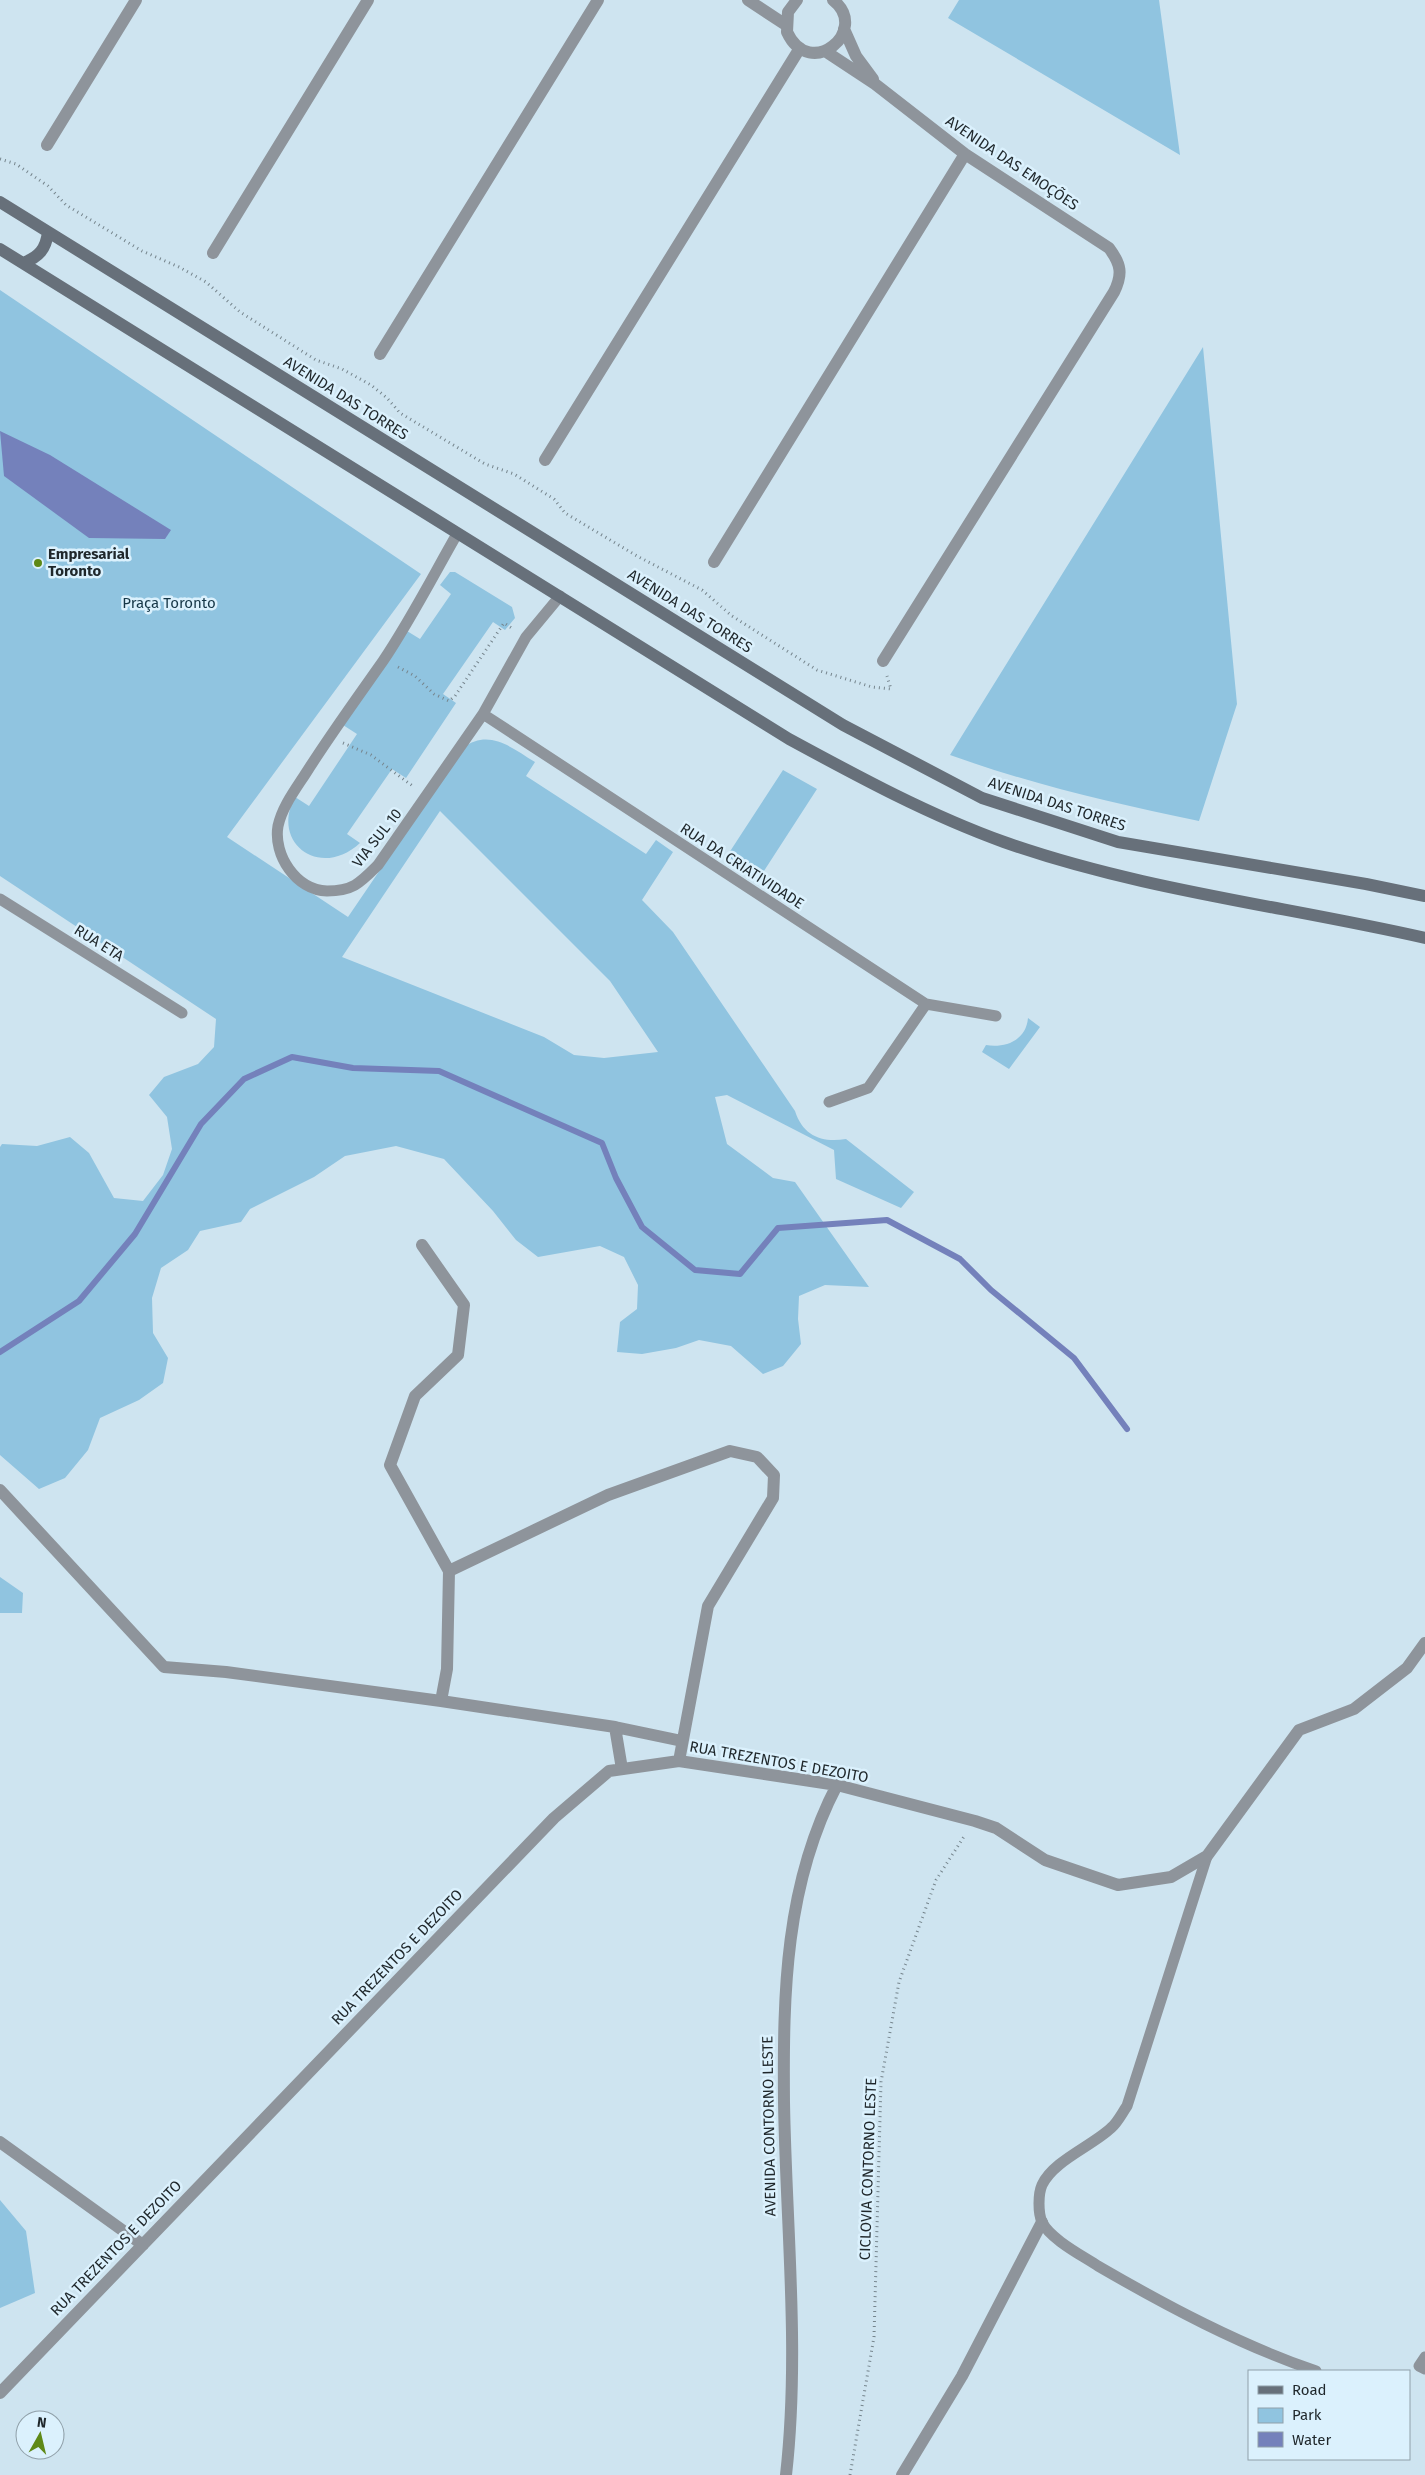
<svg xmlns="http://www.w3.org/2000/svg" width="1425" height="2475" font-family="'Fira Sans',sans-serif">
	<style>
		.green { fill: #90c4e0; fill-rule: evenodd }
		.water { fill: #7481bb }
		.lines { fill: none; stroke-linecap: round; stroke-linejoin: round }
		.stream { stroke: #7481bb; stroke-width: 6 }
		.path { stroke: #76858d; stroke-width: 3; stroke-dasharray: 1 4; stroke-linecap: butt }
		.lane { stroke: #8e949b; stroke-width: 11 }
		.street { stroke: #8e949b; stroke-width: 12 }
		.secondary { stroke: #67707a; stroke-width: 12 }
		.poi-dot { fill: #5e8917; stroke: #dbf1fd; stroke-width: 2 }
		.labels { text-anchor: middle; stroke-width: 5; stroke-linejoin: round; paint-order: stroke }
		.street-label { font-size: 15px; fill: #1f272b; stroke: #dbf1fd }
		.poi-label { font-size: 15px; font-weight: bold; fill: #1f272b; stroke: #dbf1fd; text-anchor: start }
		.park-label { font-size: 15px; fill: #163747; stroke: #dbf1fd }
	</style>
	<rect width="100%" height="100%" fill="#cee4f0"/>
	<path class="green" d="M959 0H1159L1180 155 948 18Z
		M0 290 421 574 227 837 348 917 463 748C489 728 512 748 535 762L526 776 646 854 656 840 673 852 642 900 673 932 795 1111C803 1136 822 1143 846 1139L914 1192 901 1208 836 1179 834 1150 727 1095 715 1097 727 1144 773 1178 795 1182 869 1287 825 1285 799 1296 798 1319 801 1344 783 1366 763 1374 731 1346 699 1340 676 1348 642 1354 617 1352 620 1322 637 1309 638 1285 624 1257 600 1246 538 1257 516 1240 493 1211 444 1159 396 1146 345 1156 314 1177 250 1209 241 1222 200 1231 188 1250 161 1268 152 1298 153 1333 168 1358 163 1383 139 1400 100 1418 88 1450 65 1478 39 1489 0 1455V1147L2 1144 37 1146 70 1137 89 1153 114 1198 143 1201 163 1175 172 1149 167 1117 149 1095 164 1077 198 1064 214 1047 216 1019 0 876ZM440 811 610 981 658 1052 604 1058 574 1055 544 1037 342 957Z
		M1203 347 1237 704 1199 821C1112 803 1034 785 950 755Z
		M450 572H455L512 607 515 618 505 630 493 622 443 694 456 703 406 778 392 769 347 834 360 843C320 880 270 843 295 797L309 806 357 734 343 725 407 631 420 639 451 594 440 585Z
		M783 770 817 789 760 877 727 856Z
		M1028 1018 1040 1027 1009 1069 982 1052 986 1045C1005 1048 1026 1041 1028 1018Z
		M0 1577 23 1593 22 1613H0Z
		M0 2200 26 2231 35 2293 0 2308Z"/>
	<path class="water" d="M0 431 50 455 171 530 165 539 89 538 4 476Z"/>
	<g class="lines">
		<path class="stream" d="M0 1352 79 1301 135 1234 201 1124 244 1079 292 1057 353 1068 439 1071 602 1143 616 1178 642 1227 695 1270 740 1274 778 1228 887 1220 960 1259 991 1290 1074 1358 1127 1429"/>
		<path class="path" d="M0 159 16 164 48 186 66 205 142 251 179 267 206 282 240 312 316 360 342 369 371 385 387 398 400 413 485 464 514 474 554 499 565 513 637 556 702 590 732 616 817 670 872 687 891 689 887 676
			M398 667 415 676 434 694 449 701 455 696 504 623 513 629
			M343 743 371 755 414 787
			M850 2475 874 2337 881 2082 899 1982 936 1880 965 1835"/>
		<path class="lane" d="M457 534C433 576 410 621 383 661 357 698 330 735 306 773 295 790 282 807 278 826 273 855 296 890 327 891 353 891 360 883 378 865L483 714 526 637 560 596
			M483 714 926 1004 996 1016
			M0 899 182 1013
			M829 1102 868 1088 926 1004
			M1207 1856 1127 2106C1122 2113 1118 2122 1111 2128 1092 2146 1053 2161 1042 2185 1038 2194 1038 2213 1042 2222 1050 2239 1083 2256 1098 2266 1167 2306 1240 2345 1316 2371
			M1425 2357 1419 2366 1425 2369"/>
		<path class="street" d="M748 0 786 25
			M797 0 788 12 787 32C810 82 871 30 833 0
			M844 29 856 56 873 79
			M825 51 875 84 965 154 1109 248C1121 264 1123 274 1114 292L883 661
			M47 145 136 0
			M213 253 368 0
			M380 354 598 0
			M545 460 800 48
			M714 562 965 154
			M422 1245 464 1305 458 1355 415 1396 390 1465 449 1571 447 1669 441 1701 615 1727 622 1769
			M0 1490 164 1667 226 1672 441 1701
			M449 1571 608 1495 730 1451 757 1457 774 1475 773 1498 708 1606 679 1761
			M615 1727 682 1741
			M0 2142 143 2245
			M0 2393 554 1818 609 1771 679 1761 837 1785 975 1821 996 1828 1045 1860 1118 1885 1171 1877 1207 1856 1299 1730 1354 1709 1407 1668 1425 1643
			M786 2475C800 2351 786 2226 784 2102 783 1993 785 1884 837 1785
			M902 2475 962 2376 1042 2222"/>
		<path class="secondary" d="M0 202 843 725 982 798 1118 842 1366 884 1425 896
			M0 249 789 739C859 777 929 815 1004 842 1140 890 1285 906 1425 938
			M23 263C39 257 46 249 48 232"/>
	</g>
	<circle class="poi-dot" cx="38" cy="563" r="5"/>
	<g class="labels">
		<g class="street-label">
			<text transform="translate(1012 163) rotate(34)" y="5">AVENIDA DAS EMOÇÕES</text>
			<text transform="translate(346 398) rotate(32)" y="5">AVENIDA DAS TORRES</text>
			<text transform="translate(690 611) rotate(32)" y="5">AVENIDA DAS TORRES</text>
			<text transform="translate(1057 804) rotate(18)" y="5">AVENIDA DAS TORRES</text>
			<text transform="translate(377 838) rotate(-52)" y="5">VIA SUL 10</text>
			<text transform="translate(742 866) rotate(33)" y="5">RUA DA CRIATIVIDADE</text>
			<text transform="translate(99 943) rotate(32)" y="5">RUA ETA</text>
			<text transform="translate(779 1762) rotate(10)" y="5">RUA TREZENTOS E DEZOITO</text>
			<text transform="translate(397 1957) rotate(-46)" y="5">RUA TREZENTOS E DEZOITO</text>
			<text transform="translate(769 2126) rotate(-91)" y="5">AVENIDA CONTORNO LESTE</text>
			<text transform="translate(868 2169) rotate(-88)" y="5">CICLOVIA CONTORNO LESTE</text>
			<text transform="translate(116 2248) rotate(-46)" y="5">RUA TREZENTOS E DEZOITO</text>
		</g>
		<g class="poi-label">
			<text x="48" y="559">Empresarial<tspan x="48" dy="17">Toronto</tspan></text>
		</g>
		<g class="park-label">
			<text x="169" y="608">Praça Toronto</text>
		</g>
	</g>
	<rect x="1248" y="2370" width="162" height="90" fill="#dbf1fd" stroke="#90a0a9"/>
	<rect x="1258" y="2386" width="25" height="8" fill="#67707a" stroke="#90a0a9"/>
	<text x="1292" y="2395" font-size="15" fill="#1f272b">Road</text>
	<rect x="1258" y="2408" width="25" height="15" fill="#90c4e0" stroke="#90a0a9"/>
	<text x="1292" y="2420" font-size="15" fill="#1f272b">Park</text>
	<rect x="1258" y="2432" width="25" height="15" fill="#7481bb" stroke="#90a0a9"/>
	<text x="1292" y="2445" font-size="15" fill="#1f272b">Water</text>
	<g transform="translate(40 2435) rotate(8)"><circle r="24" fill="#dbf1fd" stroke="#90a0a9"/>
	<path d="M0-4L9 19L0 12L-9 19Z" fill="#5e8917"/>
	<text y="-8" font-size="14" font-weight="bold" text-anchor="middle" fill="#1f272b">N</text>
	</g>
</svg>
